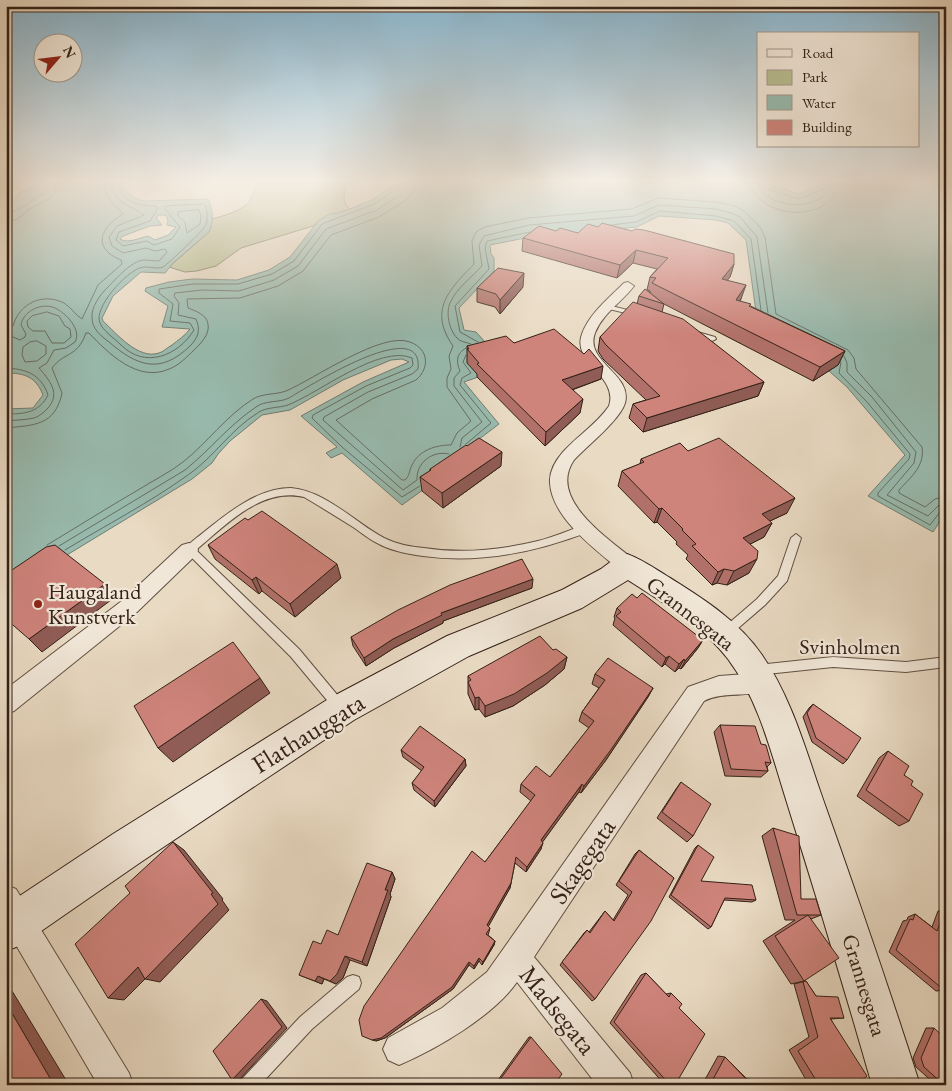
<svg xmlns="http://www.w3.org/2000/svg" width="952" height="1091" font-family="'EB Garamond',serif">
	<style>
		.green { fill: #b9be92; stroke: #767054 }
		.water { fill: #98bbaf; stroke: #707d72; fill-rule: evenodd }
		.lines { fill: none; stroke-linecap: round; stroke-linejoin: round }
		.shore { stroke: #666e63; stroke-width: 1 }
		.lane-casing { stroke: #604f42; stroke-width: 2 }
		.street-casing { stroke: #604f42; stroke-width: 2 }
		.secondary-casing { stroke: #332117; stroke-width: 2 }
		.lane { fill: #f1e7d8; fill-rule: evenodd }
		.street { fill: #f1e7d8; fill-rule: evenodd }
		.secondary { fill: #f1e7d8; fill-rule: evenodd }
		.wall { fill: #b1716a; stroke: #332117 }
		.shaded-wall { fill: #905c56; stroke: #332117 }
		.building { fill: #ce837b; stroke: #332117 }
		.poi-dot { fill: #8f2418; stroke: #f1e7d8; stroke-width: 2 }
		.labels { text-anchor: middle; stroke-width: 4.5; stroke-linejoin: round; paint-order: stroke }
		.poi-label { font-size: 22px; fill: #332117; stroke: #f1e7d8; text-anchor: start }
		.street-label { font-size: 22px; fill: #332117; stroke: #f1e7d8 }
		.near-street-label { font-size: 26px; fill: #332117; stroke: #f1e7d8 }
	</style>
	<rect width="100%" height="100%" fill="#e9dac3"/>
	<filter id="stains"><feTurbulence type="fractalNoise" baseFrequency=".004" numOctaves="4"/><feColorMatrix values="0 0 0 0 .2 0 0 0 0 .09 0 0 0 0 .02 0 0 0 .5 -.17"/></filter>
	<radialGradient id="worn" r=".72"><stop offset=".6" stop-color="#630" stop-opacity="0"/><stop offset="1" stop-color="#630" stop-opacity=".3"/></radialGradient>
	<path class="green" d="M261 182H347C345 193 340 200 350 209 336 214 324 215 313 226L241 248 216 266 197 271 185 272 169 267 209 232 212 219C223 216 242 211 249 202 255 193 251 189 261 182Z"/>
	<path class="water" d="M43 182H126L122 184C125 193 136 200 145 201L208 199C213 209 214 223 209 232L173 263 165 273 141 272 113 296 102 318 103 321C116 333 138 360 159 353 163 352 168 347 172 345 178 340 185 336 190 329L162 327 168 306 145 291 146 288 169 282 192 279 237 280 269 270 290 257 319 220 330 214 342 212 372 200 399 182H763L799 194 826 182H946V512L933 532 868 496 905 455 847 387 829 371 837 365 758 326 746 240 728 223 716 220 659 216 637 227 530 237 490 245 491 254 494 258V271L459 308 464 330 476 332 494 352 467 359 481 376 464 382 499 424 470 446 431 484 402 505 342 453 331 458 326 453 337 447 301 416 363 382 409 362 402 359 391 360 343 380 290 410 262 415 230 441 218 454 212 463 192 479 57 561 6 596V409L33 408 43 395C36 377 25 373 6 373V349L8 350 10 347 6 345V204L21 192ZM159 215H166L168 221 167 225 176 227 168 235 155 240 148 236C139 238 128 244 120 239L123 236 150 226 162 225 156 218Z"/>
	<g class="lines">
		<path class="shore" d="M111 182C113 203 130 205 144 215L117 226 109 237 112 246 123 253 146 248 155 251 165 249 167 252 159 261C154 261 148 260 144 260 131 261 116 279 107 288 100 295 91 307 92 318 92 329 101 336 109 342 137 366 160 375 190 346 198 338 201 330 196 319L178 315 179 303 174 296 175 293 202 290 239 291 274 280 298 266 326 229 377 210 403 193 407 182
			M118 182C120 202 138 206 156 206L158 208 150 221 119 232 116 240 123 246 147 241 154 245 172 239 180 227 165 209 166 206 203 204 206 206C207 212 208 219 206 225 205 229 167 265 163 267 156 270 147 265 140 268 126 272 93 308 100 323 103 331 114 338 121 345 145 369 178 356 194 330L190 323 170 321 173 304 159 293V289L193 284H238L272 274 294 261 322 224 374 204 399 188 401 182
			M750 182C759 221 833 224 840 182
			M758 182C760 208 824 216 833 182
			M764 182 767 189 799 199 824 189 827 182
			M199 210 201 216 200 224 187 233 185 222 178 216V212Z
			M6 214C20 211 32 199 45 193L49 182
			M6 221 16 220 31 208 49 199 55 192 57 182
			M611 225 636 222 660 211 716 216 734 221 751 239 761 310
			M47 312 59 316 65 326 70 329 71 337 64 343H52L45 331H33L28 327 27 321 32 316Z
			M6 327 13 326C19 304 42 292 64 303 71 307 75 315 82 319L98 285 122 264 121 260C91 248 101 227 123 214L107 197 104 182
			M6 334 20 340 25 337 26 334 21 325C23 311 42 302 55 308 66 313 82 330 75 342L66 348 54 350 47 363 39 368C52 383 62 396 44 412 41 414 38 417 34 418 25 420 15 420 6 421
			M37 341 46 346V354L37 361 25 362 22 355 23 347 30 342Z
			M478 342 460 332 455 306 489 269 485 248 487 241 530 232
			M471 344C466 342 460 342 457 338 449 330 445 311 451 301 457 288 472 277 482 266L479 245 484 236 529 225 634 216 659 205 716 209 731 213 740 217 757 237 768 313
			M466 355 463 362 471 373 462 378 460 385 491 423 466 444
			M844 356 847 363V372L872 397 916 452 914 463 887 495 928 516 938 506 946 504
			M841 362 839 373 867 402 910 454 909 459 878 493V496L930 525 940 512 946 510
			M6 368C26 369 41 374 48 395 39 413 24 414 6 414
			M6 428C34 425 55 426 62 393L52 368C65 351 77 358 86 333H89C108 353 138 383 169 369 178 366 187 357 194 350 200 344 210 335 208 324 207 315 196 311 188 308L187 299 240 298 278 286 303 271 331 235 379 217 406 200 413 192 415 182
			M460 447 462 438 482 422 454 386V378L460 371C456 361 456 354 466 348
			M47 545C77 527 107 508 138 490 152 481 169 473 183 462 207 443 226 416 253 399 263 393 275 395 286 391 314 379 382 331 410 342 429 349 430 368 416 380L372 399 336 420 402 480H405C410 475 409 471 412 465 419 450 436 445 451 445L457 433 471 421 447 387V378L451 369 449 356 453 346C428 310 449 290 474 264L472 241 476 232 485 227 528 218 632 209 658 198 717 202 735 206 745 212 760 227 765 237 776 314 848 350 854 358 856 369 922 447C925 466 911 477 899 490V493L925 507 935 499 946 496
			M59 546 185 470C210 450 229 425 256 407 265 400 279 403 289 398 306 388 424 313 418 369L412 374 368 392 324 417 323 420 403 490 417 480C416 463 432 450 449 454
			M65 550C106 525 149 503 188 475 214 457 231 429 259 412 267 407 279 408 288 405 319 393 380 344 412 358L413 365 410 368 366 386 313 415 312 418 342 447 402 497 420 486"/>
		<defs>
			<path id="lane" d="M607 305 640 313 641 314 638 316 605 308 604 307Z
				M694 331 715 337 716 339 712 341 692 334V332Z
				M291 488C326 491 354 522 384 538 396 544 411 547 424 548 462 554 501 550 538 541 554 537 569 530 585 525L590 529 588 532C536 552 480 564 423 556 409 554 392 551 379 544 370 540 362 533 353 527 337 517 321 507 304 497 261 487 226 525 196 550L299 649 344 703 346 707 344 711 340 713 336 711 291 657 184 550C189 543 198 537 204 532 229 512 258 488 291 488Z
				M796 534 801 538 787 581 765 605 729 636 725 638 721 636 719 633 721 630 757 599 778 576 791 538Z
				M833 657 906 662 946 657V667L906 672 833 667 758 675 754 674 752 670 754 666 758 665Z
				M353 975 359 977 361 983 359 989 312 1029 260 1085H239L242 1079 300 1017 347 977Z"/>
			<path id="street" d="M628 282 634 286C622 302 603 313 595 333 584 362 633 374 625 403 620 420 587 446 574 460 547 499 608 538 634 560L637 565 634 570 627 573 620 570C596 550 552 518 550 483 549 472 556 460 563 452 577 436 597 424 609 406 619 376 571 363 582 334 589 314 609 298 624 283Z
				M189 543 196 545 198 550 196 555 137 612 14 711 6 714V689L123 600 182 545Z
				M760 673 768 676 771 683 768 690C747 698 724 691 704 701L534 957 630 1073 634 1085H597L517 982C493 1016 437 1049 399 1065L388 1060 383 1049 388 1038 442 1008 487 972 688 687 719 676Z
				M6 885 16 889 129 1073 133 1085H98L6 928Z"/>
			<path id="secondary" d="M627 554C641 559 654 568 667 576 702 598 738 620 762 655 793 700 807 755 825 805 858 898 890 991 920 1085H872C845 991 817 898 788 806 772 756 760 702 728 659 702 625 663 603 628 580L582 608 469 656 354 720 141 862 21 945 6 951V905L113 834 330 698 447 636 562 590 601 569 617 557Z"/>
		</defs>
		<use href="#lane" class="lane-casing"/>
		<use href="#street" class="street-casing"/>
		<use href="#secondary" class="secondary-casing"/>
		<use href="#lane" class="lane"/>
		<use href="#street" class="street"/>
		<use href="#secondary" class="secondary"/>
	</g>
	<path class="wall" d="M556 231 578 233 734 264 730 277 727 280 741 299 740 301 845 351 838 365 813 381 664 304 662 312 764 382 758 396 643 432 629 418 633 404 646 400 603 359 598 351 600 337 637 304 639 296 650 293V291L647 290 650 277 657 269 633 263 617 278 522 251 523 238Z
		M523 287 500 314 495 307 477 302V288Z
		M514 343 601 379 572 390 580 413 545 446 477 377V374L467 363V346Z
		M688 451 787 513 770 521 772 523 764 537 750 544 749 573 727 585 717 583 712 585 686 559 688 555 676 544 677 542 657 522 654 523 618 486 622 471 640 464 641 459Z
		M501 466 443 508 422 491 420 477 430 471V469Z
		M208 545 341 578 295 617 262 591 259 594 215 559Z
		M532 588 443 621V623L394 648 366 666 353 646 351 637Z
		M617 608 703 640 698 648 681 669 679 668 675 672 665 664 662 667 613 625 615 618 614 617Z
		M553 650 567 657 564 669 545 685 513 706 485 717 479 709 475 710 468 694V676Z
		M595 674 653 688 648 697 606 760 581 793 579 792 542 842 541 849 526 872 515 863 510 888 488 926 490 928 489 932 488 935 495 941 494 945 482 965 479 961 474 969 469 965 453 989 385 1038 376 1041 485 862 531 801 520 792 521 784 550 777 589 728 579 721 582 712 599 688 592 684Z
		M813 704 847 760 843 764 812 742 803 717 809 708Z
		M720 725 761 744 771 763 767 767 768 771 761 777 725 776 714 732Z
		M401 750 465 759 466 766 435 807 414 790 412 783 422 771 403 757Z
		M888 751 911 785 909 821 899 826 857 796 879 758Z
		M681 782 693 836 687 842 657 818 676 789Z
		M773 828 801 899 821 915 811 919 804 981 791 984 763 941 795 920H785L762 836Z
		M698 845 701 881 756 900 752 902 724 900 711 927 708 929 669 897 695 848Z
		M639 850 674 878 595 999 592 1001 560 965 584 933 587 930 589 932 605 911 613 920 628 895 616 885 635 854Z
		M392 872 395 879 390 894 391 897 367 966 350 960 343 978 336 984 324 979 322 984 299 975 321 944 338 935Z
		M946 903V987L944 990 936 991 889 952 903 921 907 920 908 917 915 914 932 927 938 911 943 910Z
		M646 973 666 994 671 993 679 1008 675 1085H665L610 1023 641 975Z
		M806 981 816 996 844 1018 831 1019 856 1085H809L789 1050 809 1037 794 984Z
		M926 1028H934L946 1085H936L916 1067 913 1058Z
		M529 1037H531L502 1085 498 1080Z
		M718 1056 725 1057 747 1079 755 1080 759 1085H702Z"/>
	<path class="shaded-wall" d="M636 250 633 263 617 278 620 265Z
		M734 264 730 277 718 292 722 279Z
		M524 273 523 287 500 314V300Z
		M746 285 741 299 731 313 736 300Z
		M845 351 838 365 813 381 820 367Z
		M603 366 601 379 560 394 562 380Z
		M764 382 758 396 643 432 647 418Z
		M583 399 580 413 545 446 546 432Z
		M502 452 501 466 443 508 442 493Z
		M795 498 787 513 755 528 762 514Z
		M662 508 657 522 654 523 659 509Z
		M772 523 764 537 735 552 743 538Z
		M757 559 749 573 727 585 734 571Z
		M337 564 341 578 295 617 290 604Z
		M724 569 717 583 712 585 718 572Z
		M256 577 262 591 259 594 252 580Z
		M533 579 532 588 443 621V623L394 648 366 666 364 658 393 639 441 613Z
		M105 584 115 597 42 652 29 639Z
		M703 640 698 648 681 669 685 661Z
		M669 656 665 664 662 667 666 658Z
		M567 657 564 669 545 685 513 706 485 717V706Z
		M684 659 679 668 675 672 679 664Z
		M260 678 270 693 173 762 158 748Z
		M653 688 648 697 606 760 581 793 584 786Z
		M479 697V709L475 710V698Z
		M465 759 466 766 435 807 434 801Z
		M582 784 579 792 539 847 541 840Z
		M173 842 184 850 223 899 222 900 229 910 160 982 145 979Z
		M543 843 541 849 526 872 527 867Z
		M392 872 395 879 390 894 391 897 367 966 362 962 385 890Z
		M511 883 510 888 487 929V925Z
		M495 941 494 945 482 965 483 962Z
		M345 956 350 960 343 978 336 984 330 981Z
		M479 958V961L474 969V966Z
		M469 962V965L453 989 385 1038 376 1041 372 1040Z
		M138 967 153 971 124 1000 108 998Z
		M318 976 324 979 322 984 315 981Z
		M6 981 69 1085H54L6 1003Z
		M261 999 267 1001 287 1028 240 1079 232 1080Z"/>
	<path class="building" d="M602 223 632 231 635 229 644 230 734 254V264L722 279 746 285 736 300 751 304 749 306 845 351 820 367 652 283 656 278 650 277 668 258 636 250 620 265 523 238 539 226 556 231 560 228 578 233 588 224 598 227Z
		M498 268 524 273 500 300 496 294 477 288Z
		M645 289 664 304 639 296Z
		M633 302 683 319 764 382 647 418 633 404 660 396 606 345 600 337Z
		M554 329 584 354 589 349 603 366 562 380 583 399 546 432 477 364 479 363 467 349H469L467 346 506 336 514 343Z
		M479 438 502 452 442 493 420 477 431 470 430 469 466 445 467 446Z
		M719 438 795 498 762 514 772 523 743 538 758 551 757 559 734 571 724 569 718 572 692 546 696 544 682 530 683 529 662 508 659 509 622 471 644 462 641 459 680 443 688 451Z
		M262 511 337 564 290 604 256 577 252 580 208 545 245 518 248 520Z
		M55 545 105 584 29 639 6 619V574L46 547Z
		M522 559 533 579 441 613 442 615 393 639 364 658 351 637 398 610 450 585Z
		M642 593 703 640 685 661 684 659 679 664 669 656 666 658 616 616 621 612 617 608 632 594 637 598Z
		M540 636 553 650 556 649 567 657 547 673 514 694 485 706 479 697 475 698 468 682 471 680 468 676Z
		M233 642 260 678 158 748 134 706Z
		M608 658 653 688 610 751 584 786 582 784 541 840 543 843 527 867 516 857 511 883 487 925 490 928 486 934 495 941 483 962 479 958 474 966 469 962 452 987 381 1038 372 1040 362 1036 359 1020 364 1006 472 851 485 862 535 795 521 784 536 766 550 777 594 721 582 712 605 680 595 674Z
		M813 704 861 738 847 760 816 738 807 713Z
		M720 725 755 726 761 744 766 745 771 763 765 762 768 771 731 769Z
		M420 726 465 759 434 801 412 783 424 767 401 750Z
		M888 751 909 766 904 775 913 781 911 785 923 794 909 821 866 790Z
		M681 782 711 804 693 836 662 812Z
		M773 828 799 836 801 899H816L821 915H808L839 958 804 981 775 936 808 915H797Z
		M173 842 213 893 211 894 218 904 145 979 138 967 108 998 75 944 130 893 125 886Z
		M698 845 714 857 701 881 752 885 756 900 725 898 711 927 671 895Z
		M639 850 674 878 651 921 595 999 562 962 587 930 590 933 605 911 614 921 632 892 619 881Z
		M367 863 392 872 385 890H388L362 962 345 956 337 974 330 981 318 976 315 981 299 975 313 941 321 944 327 930 338 935Z
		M946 909V987L944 990 896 950 910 919 913 920 915 914 937 931Z
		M646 973 669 997 671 993 682 1004 679 1008 705 1034 675 1085H670L614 1022Z
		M806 981 816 996 838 997 844 1018H830L867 1076 856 1085H819L798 1051 818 1037 803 982Z
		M261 999 282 1027 232 1080 213 1051Z
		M6 1003 54 1085H6Z
		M934 1028 946 1039V1085H944L924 1067 921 1058Z
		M531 1037 562 1074 554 1085H502L499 1081Z
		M725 1057 752 1085H710Z
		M755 1080 759 1085H752Z"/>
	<linearGradient id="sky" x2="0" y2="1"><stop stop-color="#88b7d1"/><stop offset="0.54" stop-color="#f5eee4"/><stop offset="1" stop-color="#f5eee4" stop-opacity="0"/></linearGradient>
	<rect width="952" height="335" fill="url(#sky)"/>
	<circle class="poi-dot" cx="38" cy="604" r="5"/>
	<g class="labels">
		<g class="poi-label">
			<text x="48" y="599">Haugaland<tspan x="48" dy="25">Kunstverk</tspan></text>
		</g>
		<g class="street-label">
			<text transform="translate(691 613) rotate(38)" y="8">Grannesgata</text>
			<text x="850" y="654">Svinholmen</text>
			<text transform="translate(865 985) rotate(73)" y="8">Grannesgata</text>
		</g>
		<g class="near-street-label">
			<text transform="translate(308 733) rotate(-32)" y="9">Flathauggata</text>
			<text transform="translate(582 861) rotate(-56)" y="9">Skagegata</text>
			<text transform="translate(558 1010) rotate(51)" y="9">Madsegata</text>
		</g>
	</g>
	<rect width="952" height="1091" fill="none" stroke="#e9dac3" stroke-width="25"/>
	<rect x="8" y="8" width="937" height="1076" fill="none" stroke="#332117" stroke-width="2.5"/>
	<rect x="12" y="12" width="927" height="1066" fill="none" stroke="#332117"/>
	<rect x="757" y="32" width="162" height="115" fill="#f1e7d8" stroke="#a5988b"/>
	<rect x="767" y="49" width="25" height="8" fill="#f1e7d8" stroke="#a5988b"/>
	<text x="802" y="58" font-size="15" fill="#332117">Road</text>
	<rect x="767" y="70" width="25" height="15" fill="#b9be92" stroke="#a5988b"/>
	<text x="802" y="82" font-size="15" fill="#332117">Park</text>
	<rect x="767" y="95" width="25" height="15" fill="#98bbaf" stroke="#a5988b"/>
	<text x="802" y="108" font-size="15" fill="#332117">Water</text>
	<rect x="767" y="120" width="25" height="15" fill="#ce837b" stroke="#a5988b"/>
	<text x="802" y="132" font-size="15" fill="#332117">Building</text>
	<g transform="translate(58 58) rotate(62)"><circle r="24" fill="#f1e7d8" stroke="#a5988b"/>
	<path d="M0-4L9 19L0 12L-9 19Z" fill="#8f2418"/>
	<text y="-8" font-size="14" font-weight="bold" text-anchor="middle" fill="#332117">N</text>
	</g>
	<rect width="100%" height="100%" filter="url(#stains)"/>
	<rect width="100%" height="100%" fill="url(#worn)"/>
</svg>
